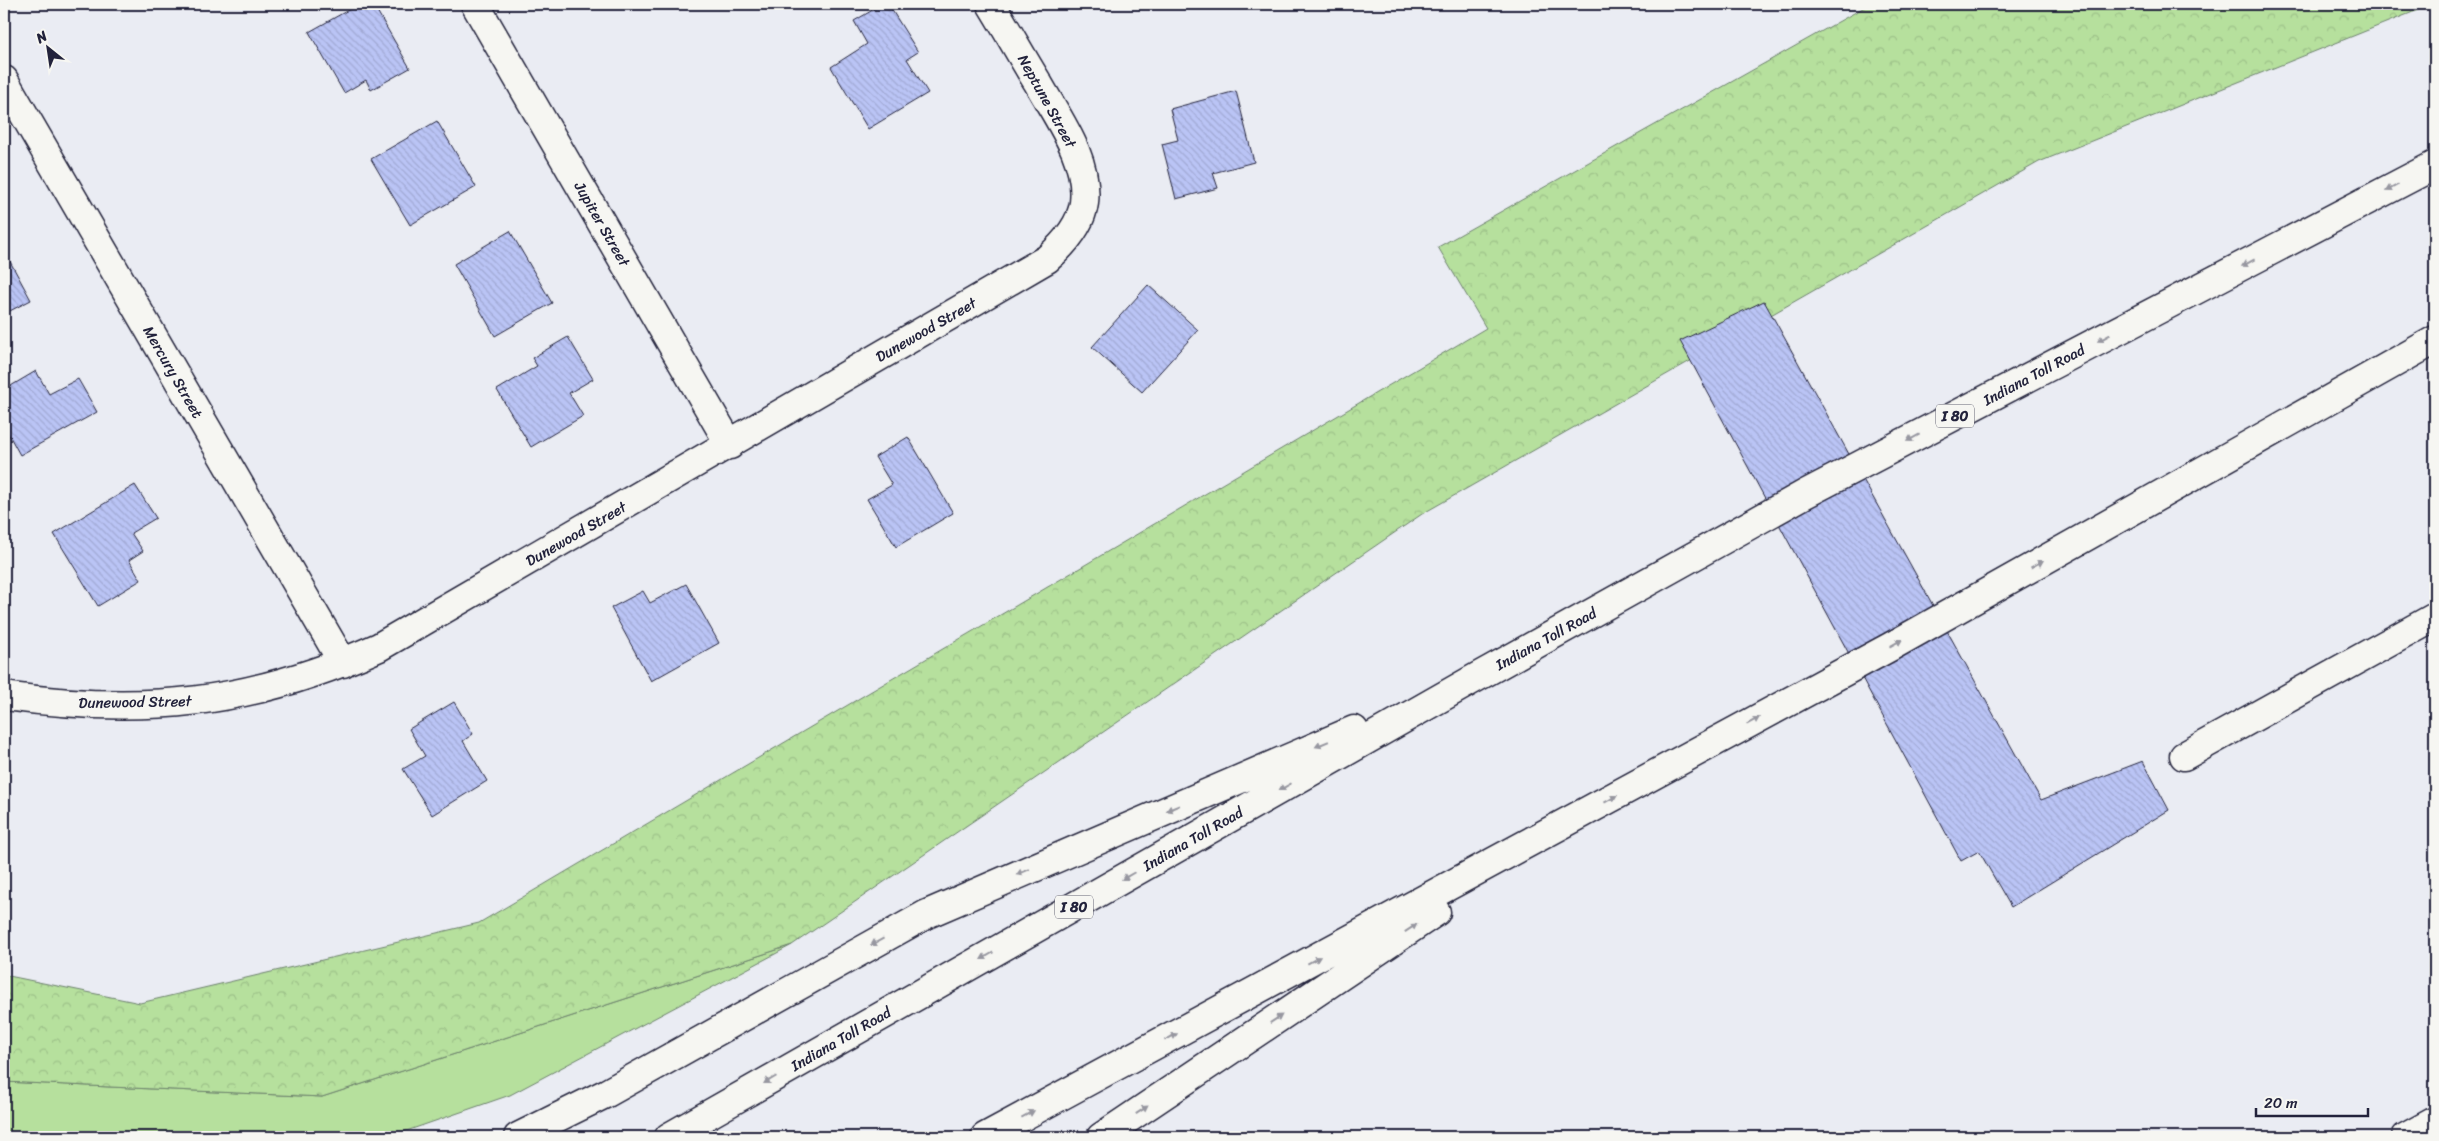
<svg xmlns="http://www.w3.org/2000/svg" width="2439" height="1141" font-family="Sriracha,sans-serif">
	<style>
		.green { fill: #b6e09d; stroke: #6c816c }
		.forest { fill: url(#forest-crowns); stroke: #6c816c }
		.building { fill: url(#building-back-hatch); stroke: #22223b }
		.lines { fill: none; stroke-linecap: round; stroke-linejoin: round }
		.minor-casing { stroke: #22223b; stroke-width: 31 }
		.highway-casing { stroke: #22223b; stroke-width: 31 }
		.minor { stroke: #f6f6f2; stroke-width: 28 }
		.highway { stroke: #f6f6f2; stroke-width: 28 }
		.oneway { fill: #9797a0 }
		.labels { text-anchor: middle; stroke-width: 4; stroke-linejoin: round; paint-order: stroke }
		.shield { fill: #f6f6f2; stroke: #626272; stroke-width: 1 }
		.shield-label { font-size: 14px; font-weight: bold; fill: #22223b }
		.street-label { font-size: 15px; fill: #22223b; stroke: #f6f6f2 }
	</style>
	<defs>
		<pattern id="forest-crowns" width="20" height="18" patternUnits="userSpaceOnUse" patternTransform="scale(1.25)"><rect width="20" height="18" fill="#b6e09d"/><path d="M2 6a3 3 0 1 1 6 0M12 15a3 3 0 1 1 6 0" fill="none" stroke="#9cc088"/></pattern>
		<pattern id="building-back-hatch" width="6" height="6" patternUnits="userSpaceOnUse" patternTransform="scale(1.25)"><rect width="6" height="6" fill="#bac4f5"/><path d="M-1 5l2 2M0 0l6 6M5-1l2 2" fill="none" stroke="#a0a8d3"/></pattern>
	</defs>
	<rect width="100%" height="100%" fill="#eaecf3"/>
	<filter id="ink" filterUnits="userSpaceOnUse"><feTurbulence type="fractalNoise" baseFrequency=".02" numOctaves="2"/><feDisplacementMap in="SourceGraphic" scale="10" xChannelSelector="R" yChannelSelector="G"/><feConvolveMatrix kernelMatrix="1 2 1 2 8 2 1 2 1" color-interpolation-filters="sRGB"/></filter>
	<g filter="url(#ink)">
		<path class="green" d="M792 945 510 1095 389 1137H4V1082L322 1097Z"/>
		<path class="forest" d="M1870 4H2433L2039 162 1422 514 792 945 322 1097 4 1082V975L140 1003 479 923 1486 328 1438 247Z"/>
		<path class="building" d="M359 4H373L410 68 371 90 366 80 344 93 309 32Z
			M883 4H888L918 52 907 59 928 93 868 129 831 67 867 44 854 21Z
			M1236 91 1254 162 1213 173 1218 188 1176 199 1162 144 1178 140 1170 109Z
			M437 121 476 187 410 225 371 159Z
			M510 231 552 303 495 336 454 264Z
			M7 256 31 300 4 314V258Z
			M1148 285 1198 330 1142 392 1092 347Z
			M1764 301 2041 800 2143 761 2169 810 2011 907 1979 851 1961 861 1680 341Z
			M568 337 593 379 569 393 583 416 531 447 497 390 537 366 532 358Z
			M36 371 49 394 78 379 97 412 20 455 4 426V390Z
			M908 437 953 513 896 547 867 499 892 485 875 457Z
			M135 485 156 518 131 533 143 551 129 560 141 580 98 606 54 534Z
			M686 584 719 643 651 681 611 608 643 591 650 603Z
			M454 702 473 734 463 741 487 781 432 815 403 769 425 756 409 729Z"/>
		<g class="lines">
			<defs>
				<path id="minor" d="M475 4 730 445
					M4 80 343 663
					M4 696C144 715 249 705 379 647L1047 259C1063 245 1081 226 1084 203 1089 159 1058 119 1038 83 1022 57 1007 30 991 4
					M2184 756 2435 617
					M2406 1137 2435 1121"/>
				<path id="highway" d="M518 1137 607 1093 927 914 1354 730
					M669 1137 1479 676 1805 494 2435 165
					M985 1137 1890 647 2435 340
					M1101 1137 1436 912"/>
			</defs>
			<use href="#minor" class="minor-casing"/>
			<use href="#highway" class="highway-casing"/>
			<use href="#minor" class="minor"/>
			<use href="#highway" class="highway"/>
		</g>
		<defs><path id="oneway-solid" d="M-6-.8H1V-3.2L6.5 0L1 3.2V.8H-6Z" transform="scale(1.25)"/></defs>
		<g class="oneway">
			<use href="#oneway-solid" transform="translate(2392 188) rotate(152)"/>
			<use href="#oneway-solid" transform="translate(2248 263) rotate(152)"/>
			<use href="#oneway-solid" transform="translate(2104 338) rotate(152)"/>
			<use href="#oneway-solid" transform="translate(1913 438) rotate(152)"/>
			<use href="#oneway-solid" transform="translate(2037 564) rotate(-29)"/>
			<use href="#oneway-solid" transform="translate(1896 643) rotate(-29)"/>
			<use href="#oneway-solid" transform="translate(1753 721) rotate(-29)"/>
			<use href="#oneway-solid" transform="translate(1322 744) rotate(157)"/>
			<use href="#oneway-solid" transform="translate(1285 787) rotate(150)"/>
			<use href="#oneway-solid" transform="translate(1611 799) rotate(-29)"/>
			<use href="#oneway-solid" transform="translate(1173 808) rotate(157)"/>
			<use href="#oneway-solid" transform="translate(1023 872) rotate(157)"/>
			<use href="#oneway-solid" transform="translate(1128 876) rotate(150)"/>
			<use href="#oneway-solid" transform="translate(1411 928) rotate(-34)"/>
			<use href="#oneway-solid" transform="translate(877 942) rotate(151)"/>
			<use href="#oneway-solid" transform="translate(987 956) rotate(150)"/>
			<use href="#oneway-solid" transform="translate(1314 960) rotate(-28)"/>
			<use href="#oneway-solid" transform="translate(1276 1019) rotate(-34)"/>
			<use href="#oneway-solid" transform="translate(1171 1037) rotate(-28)"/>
			<use href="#oneway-solid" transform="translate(770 1080) rotate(150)"/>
			<use href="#oneway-solid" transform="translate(1142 1110) rotate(-34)"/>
			<use href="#oneway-solid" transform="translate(1028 1114) rotate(-28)"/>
		</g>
	</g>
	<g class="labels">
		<g class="shield">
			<rect x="1936" y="404.5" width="38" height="23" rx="4"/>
			<rect x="1055" y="895.5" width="38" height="23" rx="4"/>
		</g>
		<g class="shield-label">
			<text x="1955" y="421">I 80</text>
			<text x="1074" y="912">I 80</text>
		</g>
		<g class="street-label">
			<text transform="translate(1047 101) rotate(61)" y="5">Neptune Street</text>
			<text transform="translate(602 224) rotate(60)" y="5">Jupiter Street</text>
			<text transform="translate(926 330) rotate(-30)" y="5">Dunewood Street</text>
			<text transform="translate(173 372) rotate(60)" y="5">Mercury Street</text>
			<text transform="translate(2034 375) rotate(-28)" y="5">Indiana Toll Road</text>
			<text transform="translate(576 534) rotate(-30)" y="5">Dunewood Street</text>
			<text transform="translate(1546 639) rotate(-29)" y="5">Indiana Toll Road</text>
			<text transform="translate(135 702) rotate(-1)" y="5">Dunewood Street</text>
			<text transform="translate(1193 839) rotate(-30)" y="5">Indiana Toll Road</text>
			<text transform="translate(841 1039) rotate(-30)" y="5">Indiana Toll Road</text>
		</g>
	</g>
	<rect width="2439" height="1141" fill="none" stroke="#f6f6f2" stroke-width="20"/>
	<rect x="10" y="10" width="2419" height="1121" fill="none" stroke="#22223b" stroke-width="2" filter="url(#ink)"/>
	<g transform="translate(48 48) rotate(330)" stroke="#f6f6f2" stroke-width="4" paint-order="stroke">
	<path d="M0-4L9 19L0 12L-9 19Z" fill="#22223b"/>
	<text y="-8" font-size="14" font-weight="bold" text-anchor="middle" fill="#22223b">N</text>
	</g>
	<path d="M2256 1108v8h112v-8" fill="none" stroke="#22223b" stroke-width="2.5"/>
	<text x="2264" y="1108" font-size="15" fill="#22223b" stroke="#f6f6f2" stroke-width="4" paint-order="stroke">20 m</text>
</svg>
